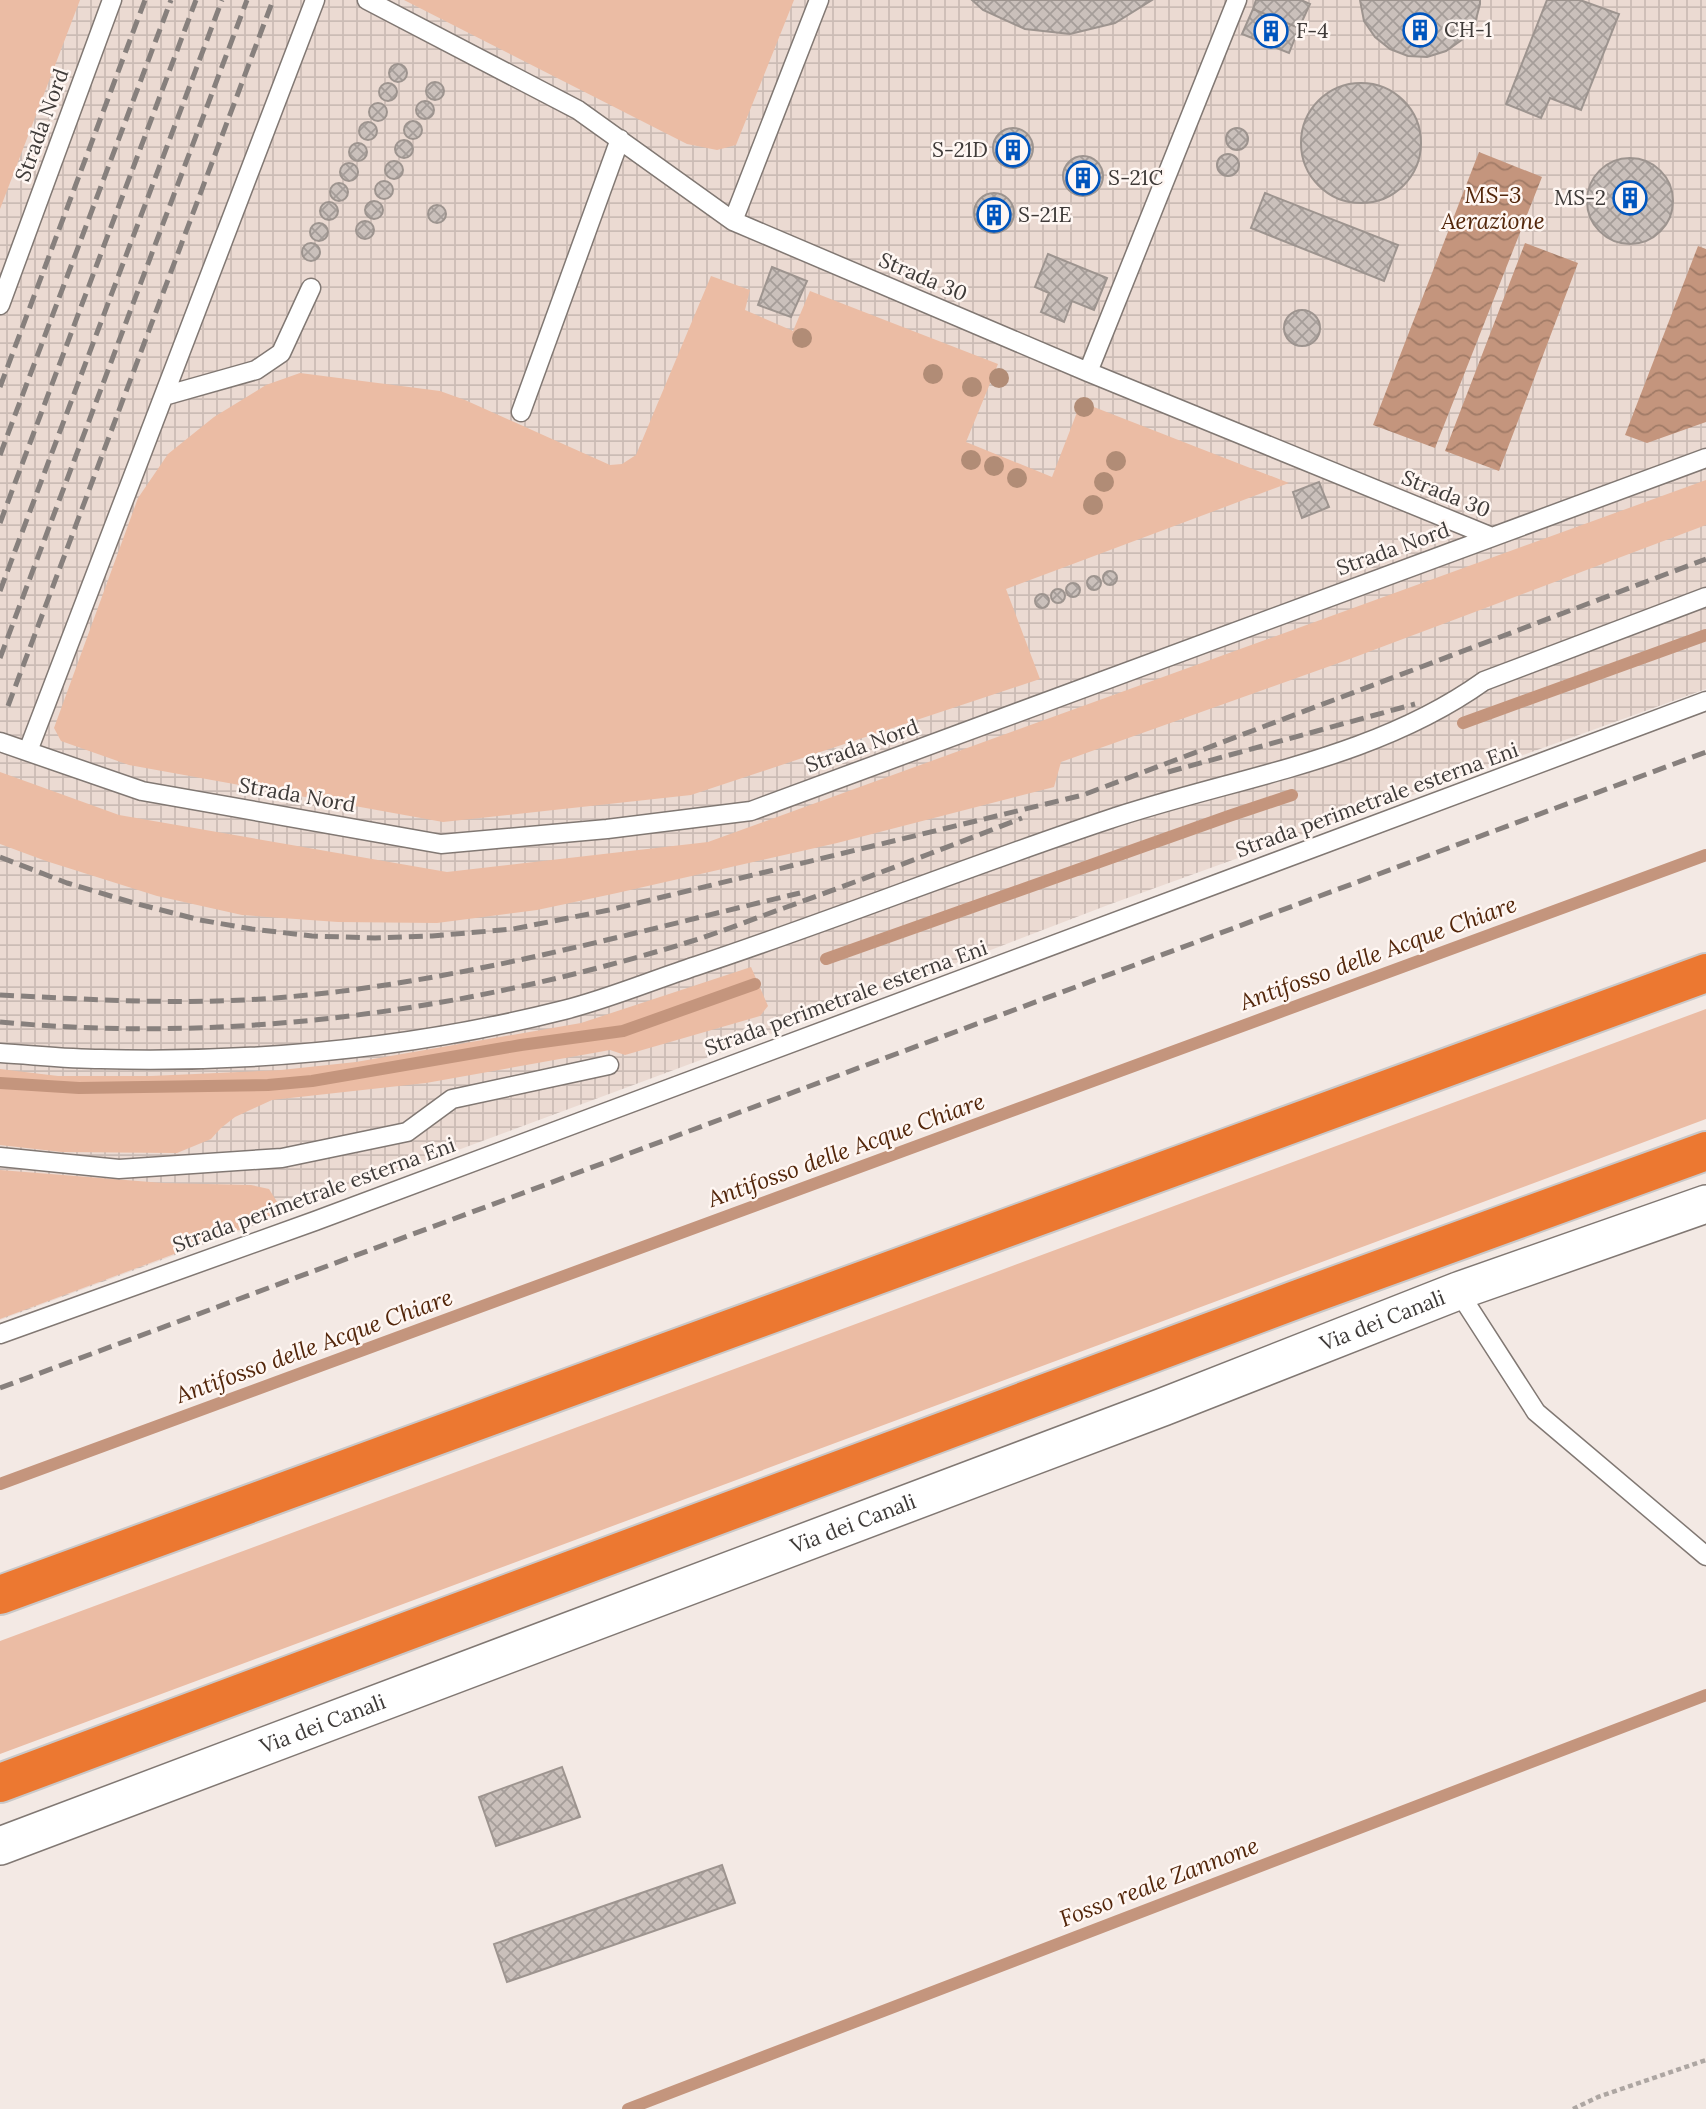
<svg xmlns="http://www.w3.org/2000/svg" width="1706" height="2109" font-family="Lora,serif">
	<style>
		.industrial { fill: url(#industrial-grid) }
		.grass { fill: #ebbca4 }
		.water { fill: url(#water-waves) }
		.lines { fill: none; stroke-linecap: round; stroke-linejoin: round }
		.stream { stroke: #c4957d; stroke-width: 12 }
		.building { fill: url(#building-cross-hatch); stroke: #9d948f; stroke-width: 2 }
		.lane-casing { stroke: #817873; stroke-width: 21 }
		.street-casing { stroke: #817873; stroke-width: 40 }
		.highway-casing { stroke: #c9c8c8; stroke-width: 42 }
		.path { stroke: #ada6a2; stroke-width: 4.5; stroke-dasharray: 5 3.5; stroke-linecap: butt }
		.lane { stroke: #fff; stroke-width: 18 }
		.street { stroke: #fff; stroke-width: 37 }
		.highway { stroke: #ec7831; stroke-width: 38 }
		.rail { stroke: #87807d; stroke-width: 5; stroke-dasharray: 14 7; stroke-linecap: butt }
		.tree { fill: #b18c76 }
		.labels { text-anchor: middle; stroke-width: 5; stroke-linejoin: round; paint-order: stroke }
		.poi-label { font-size: 21px; fill: #3f3b39; stroke: #fff7f3; text-anchor: start }
		.street-label { font-size: 21px; fill: #3f3b39; stroke: #fff7f3 }
		.water-label { font-size: 23px; font-style: italic; fill: #53260a; stroke: #fff7f3 }
	</style>
	<defs>
		<pattern id="industrial-grid" width="8" height="8" patternUnits="userSpaceOnUse" patternTransform="scale(1.75)"><rect width="8" height="8" fill="#ebdad2"/><path d="M0 4h8M4 0v8" fill="none" stroke="#cbbcb5"/></pattern>
		<pattern id="water-waves" width="16" height="10" patternUnits="userSpaceOnUse" patternTransform="scale(1.75)"><rect width="16" height="10" fill="#c4957d"/><path d="M0 5q4-4 8 0t8 0" fill="none" stroke="#a17b67"/></pattern>
		<pattern id="building-cross-hatch" width="8" height="8" patternUnits="userSpaceOnUse" patternTransform="scale(1.75)"><rect width="8" height="8" fill="#cac0bb"/><path d="M0 0l8 8M0 8l8-8" fill="none" stroke="#a59d99"/></pattern>
	</defs>
	<rect width="100%" height="100%" fill="#f3e9e4"/>
	<path class="industrial" d="M0 0H1706V689L1108 905 819 1016 0 1320Z"/>
	<path class="grass" d="M0 0H80L0 209Z
		M404 0H794L736 145 717 150 687 144Z
		M711 276 750 290 745 310 793 331 810 291 998 364 966 442 1052 477 1081 402 1289 483 1006 589 1040 679 691 795 443 822 129 765 61 741 54 728 138 498 168 454 214 417 266 385 300 373 440 391 465 400 610 465 622 464 636 455Z
		M1706 480V525L1347 660 1061 762 1054 787 837 843 617 893 537 910 437 923 338 922 242 915 157 896 46 861 0 844V772L119 815 447 872 708 842Z
		M751 967 768 1006 760 1016 625 1055 610 1050 426 1083 272 1100 235 1117 221 1128 211 1139 177 1153 62 1152 0 1145V1069L58 1076H151L281 1070 356 1062 581 1023Z
		M1706 1009V1119L0 1754V1641Z
		M0 1170 163 1183 251 1185 269 1189 284 1213 0 1319Z"/>
	<path class="water" d="M1479 152 1542 177 1435 448 1373 425Z
		M1525 243 1578 263 1499 471 1445 451Z
		M1698 246 1706 249V422L1647 443 1625 435Z"/>
	<g class="lines">
		<path class="stream" d="M1463 723 1706 635
			M826 959 1229 816 1292 795
			M0 1083 79 1088 268 1085 312 1081 521 1045 623 1031 755 984
			M0 1484 1706 855
			M628 2109 1706 1695"/>
	</g>
	<path class="building" d="M972 0H1152L1115 23 1070 34 1025 29 983 10Z
		M1256 0H1301L1310 4 1299 28 1253 9Z
		M1360 0H1480V4L1475 23 1463 39 1446 51 1427 57 1408 56 1390 49 1375 37 1364 21Z
		M1547 0H1580L1619 14 1581 110 1550 98 1541 118 1506 104Z
		M1253 9 1299 28 1289 53 1242 34Z
		M389 73a9 9 0 1 1 18 0a9 9 0 1 1-18 0Z
		M426 91a9 9 0 1 1 18 0a9 9 0 1 1-18 0Z
		M1301 143a60 60 0 1 1 120 0a60 60 0 1 1-120 0Z
		M379 92a9 9 0 1 1 18 0a9 9 0 1 1-18 0Z
		M416 110a9 9 0 1 1 18 0a9 9 0 1 1-18 0Z
		M369 112a9 9 0 1 1 18 0a9 9 0 1 1-18 0Z
		M404 130a9 9 0 1 1 18 0a9 9 0 1 1-18 0Z
		M359 131a9 9 0 1 1 18 0a9 9 0 1 1-18 0Z
		M1226 139a11 11 0 1 1 22 0a11 11 0 1 1-22 0Z
		M993 148a20 20 0 1 1 40 0a20 20 0 1 1-40 0Z
		M395 149a9 9 0 1 1 18 0a9 9 0 1 1-18 0Z
		M349 152a9 9 0 1 1 18 0a9 9 0 1 1-18 0Z
		M1217 165a11 11 0 1 1 22 0a11 11 0 1 1-22 0Z
		M1063 176a20 20 0 1 1 40 0a20 20 0 1 1-40 0Z
		M1587 201a43 43 0 1 1 86 0a43 43 0 1 1-86 0Z
		M385 170a9 9 0 1 1 18 0a9 9 0 1 1-18 0Z
		M340 172a9 9 0 1 1 18 0a9 9 0 1 1-18 0Z
		M375 190a9 9 0 1 1 18 0a9 9 0 1 1-18 0Z
		M330 192a9 9 0 1 1 18 0a9 9 0 1 1-18 0Z
		M1265 193 1398 245 1384 281 1251 228Z
		M974 213a20 20 0 1 1 40 0a20 20 0 1 1-40 0Z
		M365 210a9 9 0 1 1 18 0a9 9 0 1 1-18 0Z
		M320 211a9 9 0 1 1 18 0a9 9 0 1 1-18 0Z
		M428 214a9 9 0 1 1 18 0a9 9 0 1 1-18 0Z
		M356 230a9 9 0 1 1 18 0a9 9 0 1 1-18 0Z
		M310 232a9 9 0 1 1 18 0a9 9 0 1 1-18 0Z
		M302 252a9 9 0 1 1 18 0a9 9 0 1 1-18 0Z
		M1048 254 1107 278 1094 310 1072 301 1064 322 1041 312 1049 293 1035 287Z
		M772 267 807 281 791 317 758 305Z
		M1284 328a18 18 0 1 1 36 0a18 18 0 1 1-36 0Z
		M1319 482 1329 507 1302 518 1293 492Z
		M1103 578a7 7 0 1 1 14 0a7 7 0 1 1-14 0Z
		M1087 583a7 7 0 1 1 14 0a7 7 0 1 1-14 0Z
		M1066 590a7 7 0 1 1 14 0a7 7 0 1 1-14 0Z
		M1051 596a7 7 0 1 1 14 0a7 7 0 1 1-14 0Z
		M1035 601a7 7 0 1 1 14 0a7 7 0 1 1-14 0Z
		M562 1767 580 1817 496 1846 479 1797Z
		M722 1865 735 1903 507 1982 494 1944Z"/>
	<g class="lines">
		<defs>
			<path id="lane" d="M367 0 578 110 733 221 1088 372 1492 537
				M733 221 819 0
				M0 305 112 0
				M1088 372 1237 0
				M164 396 256 370 281 353 311 288
				M521 412 620 139
				M0 742 142 791 441 844 607 829 751 811 1706 458
				M28 751 315 0
				M0 1053C34 1055 67 1059 101 1059 256 1063 413 1048 564 1010 608 999 653 980 696 966 834 920 969 866 1107 820 1234 777 1372 761 1484 681L1706 597
				M0 1157 119 1169 282 1158 407 1132 452 1099 609 1065
				M1458 1291 1536 1412 1706 1556
				M0 1334 315 1221 1706 701"/>
			<g id="street">
				<path id="s1" d="M0 1846 1163 1407 1458 1291 1706 1204"/>
			</g>
			<path id="highway" d="M0 1595 1706 973
				M0 1783 1298 1299 1706 1151"/>
		</defs>
		<use href="#lane" class="lane-casing"/>
		<use href="#street" class="street-casing"/>
		<use href="#highway" class="highway-casing"/>
		<path class="path" d="M1573 2109 1598 2097 1706 2060"/>
		<use href="#lane" class="lane"/>
		<use href="#street" class="street"/>
		<use href="#highway" class="highway"/>
		<path class="rail" d="M0 387 145 0
			M0 455 171 0
			M0 523 196 0
			M0 591 222 0
			M0 658 247 0
			M8 706 273 0
			M1168 772 1415 704
			M0 857 67 883 134 903 200 920 252 929 312 936 375 938 432 936 513 929 609 910 1083 795 1706 559
			M0 995C81 999 162 1004 244 1000 433 990 617 936 800 893
			M0 1022C234 1044 465 1011 689 942 721 932 753 919 784 908 864 879 943 849 1022 818
			M0 1388 1706 752"/>
	</g>
	<g class="tree">
		<circle cx="802" cy="338" r="10"/>
		<circle cx="933" cy="374" r="10"/>
		<circle cx="999" cy="378" r="10"/>
		<circle cx="972" cy="387" r="10"/>
		<circle cx="1084" cy="407" r="10"/>
		<circle cx="971" cy="460" r="10"/>
		<circle cx="1116" cy="461" r="10"/>
		<circle cx="994" cy="466" r="10"/>
		<circle cx="1017" cy="478" r="10"/>
		<circle cx="1104" cy="482" r="10"/>
		<circle cx="1093" cy="505" r="10"/>
	</g>
	<defs>
		<symbol id="building-ring" viewBox="-11 -11 22 22"><circle r="9.5" fill="#fff7f3" stroke="#0055be" stroke-width="1.5"/><path d="M-4-6H4V6H1V3H-1V6H-4ZM-2.5-4.3h1.7v1.8h-1.7ZM.8-4.3h1.7v1.8H.8ZM-2.5-1h1.7V.8h-1.7ZM.8-1h1.7V.8H.8Z" fill="#0055be"/></symbol>
	</defs>
	<g fill-rule="evenodd">
		<use href="#building-ring" x="1401" y="11" width="38" height="38"/>
		<use href="#building-ring" x="1252" y="12" width="38" height="38"/>
		<use href="#building-ring" x="994" y="131" width="38" height="38"/>
		<use href="#building-ring" x="1064" y="159" width="38" height="38"/>
		<use href="#building-ring" x="1611" y="179" width="38" height="38"/>
		<use href="#building-ring" x="975" y="196" width="38" height="38"/>
	</g>
	<g class="labels">
		<g class="poi-label">
			<text x="1444" y="37">CH-1</text>
			<text x="1296" y="38">F-4</text>
			<text x="988" y="157" text-anchor="end">S-21D</text>
			<text x="1108" y="185">S-21C</text>
			<text x="1606" y="205" text-anchor="end">MS-2</text>
			<text x="1018" y="222">S-21E</text>
		</g>
		<g class="street-label">
			<text transform="translate(42 125) rotate(-70)" y="7">Strada Nord</text>
			<text transform="translate(923 277) rotate(23)" y="7">Strada 30</text>
			<text transform="translate(1446 494) rotate(22)" y="7">Strada 30</text>
			<text transform="translate(1393 549) rotate(-20)" y="7">Strada Nord</text>
			<text transform="translate(862 746) rotate(-20)" y="7">Strada Nord</text>
			<text transform="translate(297 795) rotate(10)" y="7">Strada Nord</text>
			<text transform="translate(1377 800) rotate(-20)" y="7">Strada perimetrale esterna Eni</text>
			<text transform="translate(846 998) rotate(-20)" y="7">Strada perimetrale esterna Eni</text>
			<text transform="translate(314 1195) rotate(-20)" y="7">Strada perimetrale esterna Eni</text>
			<text dy="7" stroke="none"><textPath href="#s1" startOffset="1479">Via dei Canali</textPath></text>
			<text dy="7" stroke="none"><textPath href="#s1" startOffset="912">Via dei Canali</textPath></text>
			<text dy="7" stroke="none"><textPath href="#s1" startOffset="345">Via dei Canali</textPath></text>
		</g>
		<g class="water-label">
			<text x="1493" y="203">MS-3<tspan x="1493" dy="26">Aerazione</tspan></text>
			<text transform="translate(1378 953) rotate(-20)" y="8">Antifosso delle Acque Chiare</text>
			<text transform="translate(846 1150) rotate(-20)" y="8">Antifosso delle Acque Chiare</text>
			<text transform="translate(314 1346) rotate(-20)" y="8">Antifosso delle Acque Chiare</text>
			<text transform="translate(1159 1882) rotate(-21)" y="8">Fosso reale Zannone</text>
		</g>
	</g>
</svg>
